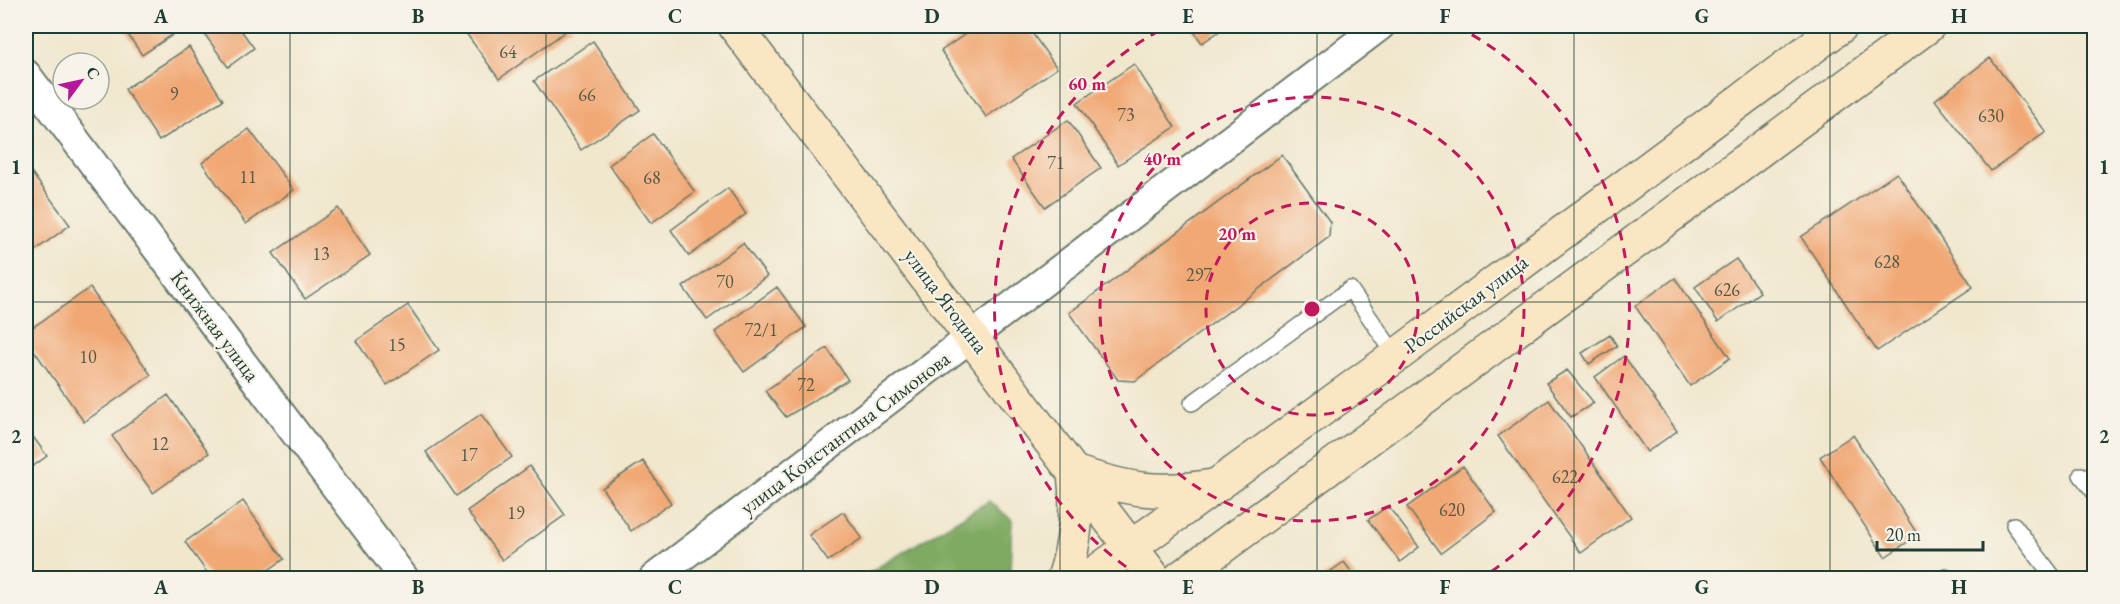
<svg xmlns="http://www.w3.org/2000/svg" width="2120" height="604" font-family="'EB Garamond',serif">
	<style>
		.forest { fill: #7faa62; stroke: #4f744b; stroke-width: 1.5 }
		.building { fill: #f1a875 }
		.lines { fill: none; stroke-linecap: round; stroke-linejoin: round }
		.lane-casing { stroke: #68786a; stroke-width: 18 }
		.street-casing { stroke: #68786a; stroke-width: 32 }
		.secondary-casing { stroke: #68786a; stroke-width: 36 }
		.lane { stroke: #fff; stroke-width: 15 }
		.street { stroke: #fff; stroke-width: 28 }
		.secondary { stroke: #fbe6c4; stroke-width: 33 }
		.grid { fill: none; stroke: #1f3d34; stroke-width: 1.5; stroke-opacity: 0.55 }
		.ring { fill: none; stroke: #c2185b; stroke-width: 3; stroke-dasharray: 10 8 }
		.labels { text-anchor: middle; stroke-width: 4.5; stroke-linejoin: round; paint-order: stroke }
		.number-label { font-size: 18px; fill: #545844 }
		.street-label { font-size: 21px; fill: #1f3d34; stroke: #f7f3e8 }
		.centre { fill: #c2185b; stroke: #f7f3e8; stroke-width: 3 }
		.ring-label { font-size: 18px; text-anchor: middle; font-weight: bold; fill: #c2185b; stroke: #f7f3e8; stroke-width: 4.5; stroke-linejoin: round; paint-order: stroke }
		.neatline { fill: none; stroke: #1f3d34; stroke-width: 2 }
		.grid-label { font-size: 20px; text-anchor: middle; font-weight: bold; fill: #1f3d34 }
	</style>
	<rect width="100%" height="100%" fill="#f7f3e8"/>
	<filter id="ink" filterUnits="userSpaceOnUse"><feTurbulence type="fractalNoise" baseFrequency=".0167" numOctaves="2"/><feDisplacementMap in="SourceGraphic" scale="12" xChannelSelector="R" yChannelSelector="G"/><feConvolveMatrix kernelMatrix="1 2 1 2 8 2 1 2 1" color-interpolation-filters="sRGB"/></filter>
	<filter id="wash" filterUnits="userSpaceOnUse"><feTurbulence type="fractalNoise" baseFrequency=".008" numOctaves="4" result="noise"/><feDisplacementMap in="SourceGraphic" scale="24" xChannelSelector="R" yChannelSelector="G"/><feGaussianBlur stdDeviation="1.35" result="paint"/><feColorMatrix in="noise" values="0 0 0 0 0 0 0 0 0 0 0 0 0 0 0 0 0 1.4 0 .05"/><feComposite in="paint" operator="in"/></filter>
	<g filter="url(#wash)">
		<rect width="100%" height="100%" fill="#f0e7cd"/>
		<path class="forest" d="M989 501 1012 520 1010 571 998 578H860Z"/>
		<g id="blocks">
			<path class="building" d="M122 26H186L142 55Z
				M206 26H238L254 48 228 67 201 29Z
				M461 26H573L499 79Z
				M977 26H1027L1057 68 986 117 941 51Z
				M1190 26H1227L1202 43Z
				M593 41 640 110 581 150 534 81Z
				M189 47 223 100 159 141 125 89Z
				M1990 58 2046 132 1991 171 1935 100Z
				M1134 64 1175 127 1118 165 1077 103Z
				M1068 120 1101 168 1045 207 1011 159Z
				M249 129 294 190 246 224 202 163Z
				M653 134 695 192 651 223 609 165Z
				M1282 155 1330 222 1329 237 1135 381 1118 380 1069 313Z
				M26 165 70 225 26 257Z
				M1897 173 1973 287 1877 351 1801 237Z
				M728 188 746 214 689 256 671 230Z
				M338 208 370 255 305 299 273 253Z
				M743 243 767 276 707 320 683 287Z
				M1736 259 1760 292 1718 322 1695 287Z
				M1675 278 1730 358 1690 386 1635 306Z
				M777 287 806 327 744 372 715 332Z
				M90 288 151 375 84 422 26 339V332Z
				M408 305 439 350 387 385 356 341Z
				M1610 335 1617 346 1589 364 1582 353Z
				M827 348 848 380 786 417 765 391Z
				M1624 356 1677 431 1647 452 1595 377Z
				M1567 370 1594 403 1571 417 1546 383Z
				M168 395 209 453 153 493 112 436Z
				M1549 400 1631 517 1581 553 1498 436Z
				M481 414 512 457 456 496 426 452Z
				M26 427 47 456 26 471Z
				M1853 435 1918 535 1885 557 1820 457Z
				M643 461 671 503 631 531 602 488Z
				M530 466 565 515 502 560 467 511Z
				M1463 466 1496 512 1441 553 1407 507Z
				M243 501 284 559 257 578H211L185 542Z
				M1388 506 1419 547 1400 562 1368 520Z
				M843 512 862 538 828 561 809 535Z
				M1344 562 1356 578H1321Z"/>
		</g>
	</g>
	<g filter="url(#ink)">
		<use href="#blocks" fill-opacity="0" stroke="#68786a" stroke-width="1.5"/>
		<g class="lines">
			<defs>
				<path id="lane" d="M1192 403 1350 289 1396 356
					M2081 475 2094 492
					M2014 525 2054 578
					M1946 577 1947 578"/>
				<path id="street" d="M26 74 404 578
					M654 578 1380 26"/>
				<path id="secondary" d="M735 26 1154 578
					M1074 472C1128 490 1157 495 1213 486
					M1064 578C1076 542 1078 510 1074 472
					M1088 578 1396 356 1841 26
					M1180 578 1928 26"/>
			</defs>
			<use href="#lane" class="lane-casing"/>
			<use href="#street" class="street-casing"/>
			<use href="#secondary" class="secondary-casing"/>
			<use href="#lane" class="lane"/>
			<use href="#street" class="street"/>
			<use href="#secondary" class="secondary"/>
		</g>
	</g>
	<path class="grid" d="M290 26V578M546 26V578M803 26V578M1060 26V578M1317 26V578M1574 26V578M1830 26V578M26 302H2094"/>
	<g class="ring">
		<circle cx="1312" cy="309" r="106"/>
		<circle cx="1312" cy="309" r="212"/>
		<path d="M1141 577A318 318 0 0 1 1168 26M1456 26A318 318 0 0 1 1483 577"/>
	</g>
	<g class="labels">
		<g class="number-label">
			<text x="508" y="58">64</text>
			<text x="174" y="100">9</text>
			<text x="587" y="101">66</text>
			<text x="1126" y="121">73</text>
			<text x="1991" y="122">630</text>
			<text x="1056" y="169">71</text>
			<text x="248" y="183">11</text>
			<text x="652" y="184">68</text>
			<text x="321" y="260">13</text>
			<text x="1887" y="268">628</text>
			<text x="1199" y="281">297</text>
			<text x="725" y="288">70</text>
			<text x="1727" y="296">626</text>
			<text x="761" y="336">72/1</text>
			<text x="397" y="351">15</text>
			<text x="88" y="363">10</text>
			<text x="806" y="391">72</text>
			<text x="160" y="450">12</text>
			<text x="469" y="461">17</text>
			<text x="1565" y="483">622</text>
			<text x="1452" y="516">620</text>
			<text x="516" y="519">19</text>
		</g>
		<g class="street-label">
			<text transform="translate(946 301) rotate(53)" y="7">улица Ягодина</text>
			<text transform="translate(1466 304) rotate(-37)" y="7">Российская улица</text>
			<text transform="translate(215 326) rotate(53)" y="7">Книжная улица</text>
			<text transform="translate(845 433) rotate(-37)" y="7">улица Константина Симонова</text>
		</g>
	</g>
	<circle cx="1312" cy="309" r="9" class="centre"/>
	<g class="ring-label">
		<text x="1087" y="90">60 m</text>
		<text x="1162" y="165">40 m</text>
		<text x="1237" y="240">20 m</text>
	</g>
	<rect width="2120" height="604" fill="none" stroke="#f7f3e8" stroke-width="66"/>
	<g transform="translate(81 81) rotate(57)"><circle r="28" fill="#f7f3e8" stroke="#a1aaa0" stroke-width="1.5"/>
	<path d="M0-4.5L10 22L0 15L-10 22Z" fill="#b5179e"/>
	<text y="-9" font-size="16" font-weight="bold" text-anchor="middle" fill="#1f3d34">С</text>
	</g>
	<path d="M1877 541v9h106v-9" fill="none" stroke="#1f3d34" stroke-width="3"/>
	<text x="1886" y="541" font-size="18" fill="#1f3d34" stroke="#f7f3e8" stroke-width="4.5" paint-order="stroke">20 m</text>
	<rect x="33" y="33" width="2054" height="538" class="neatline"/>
	<g class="grid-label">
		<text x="161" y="23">A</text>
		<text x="418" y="23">B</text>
		<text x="675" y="23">C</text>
		<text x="932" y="23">D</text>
		<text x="1188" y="23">E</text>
		<text x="1445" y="23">F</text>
		<text x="1702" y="23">G</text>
		<text x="1959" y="23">H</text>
		<text x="16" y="174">1</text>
		<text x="2104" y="174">1</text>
		<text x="16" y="443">2</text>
		<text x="2104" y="443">2</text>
		<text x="161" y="594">A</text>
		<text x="418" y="594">B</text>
		<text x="675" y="594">C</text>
		<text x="932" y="594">D</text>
		<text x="1188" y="594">E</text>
		<text x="1445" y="594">F</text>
		<text x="1702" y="594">G</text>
		<text x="1959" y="594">H</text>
	</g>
</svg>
